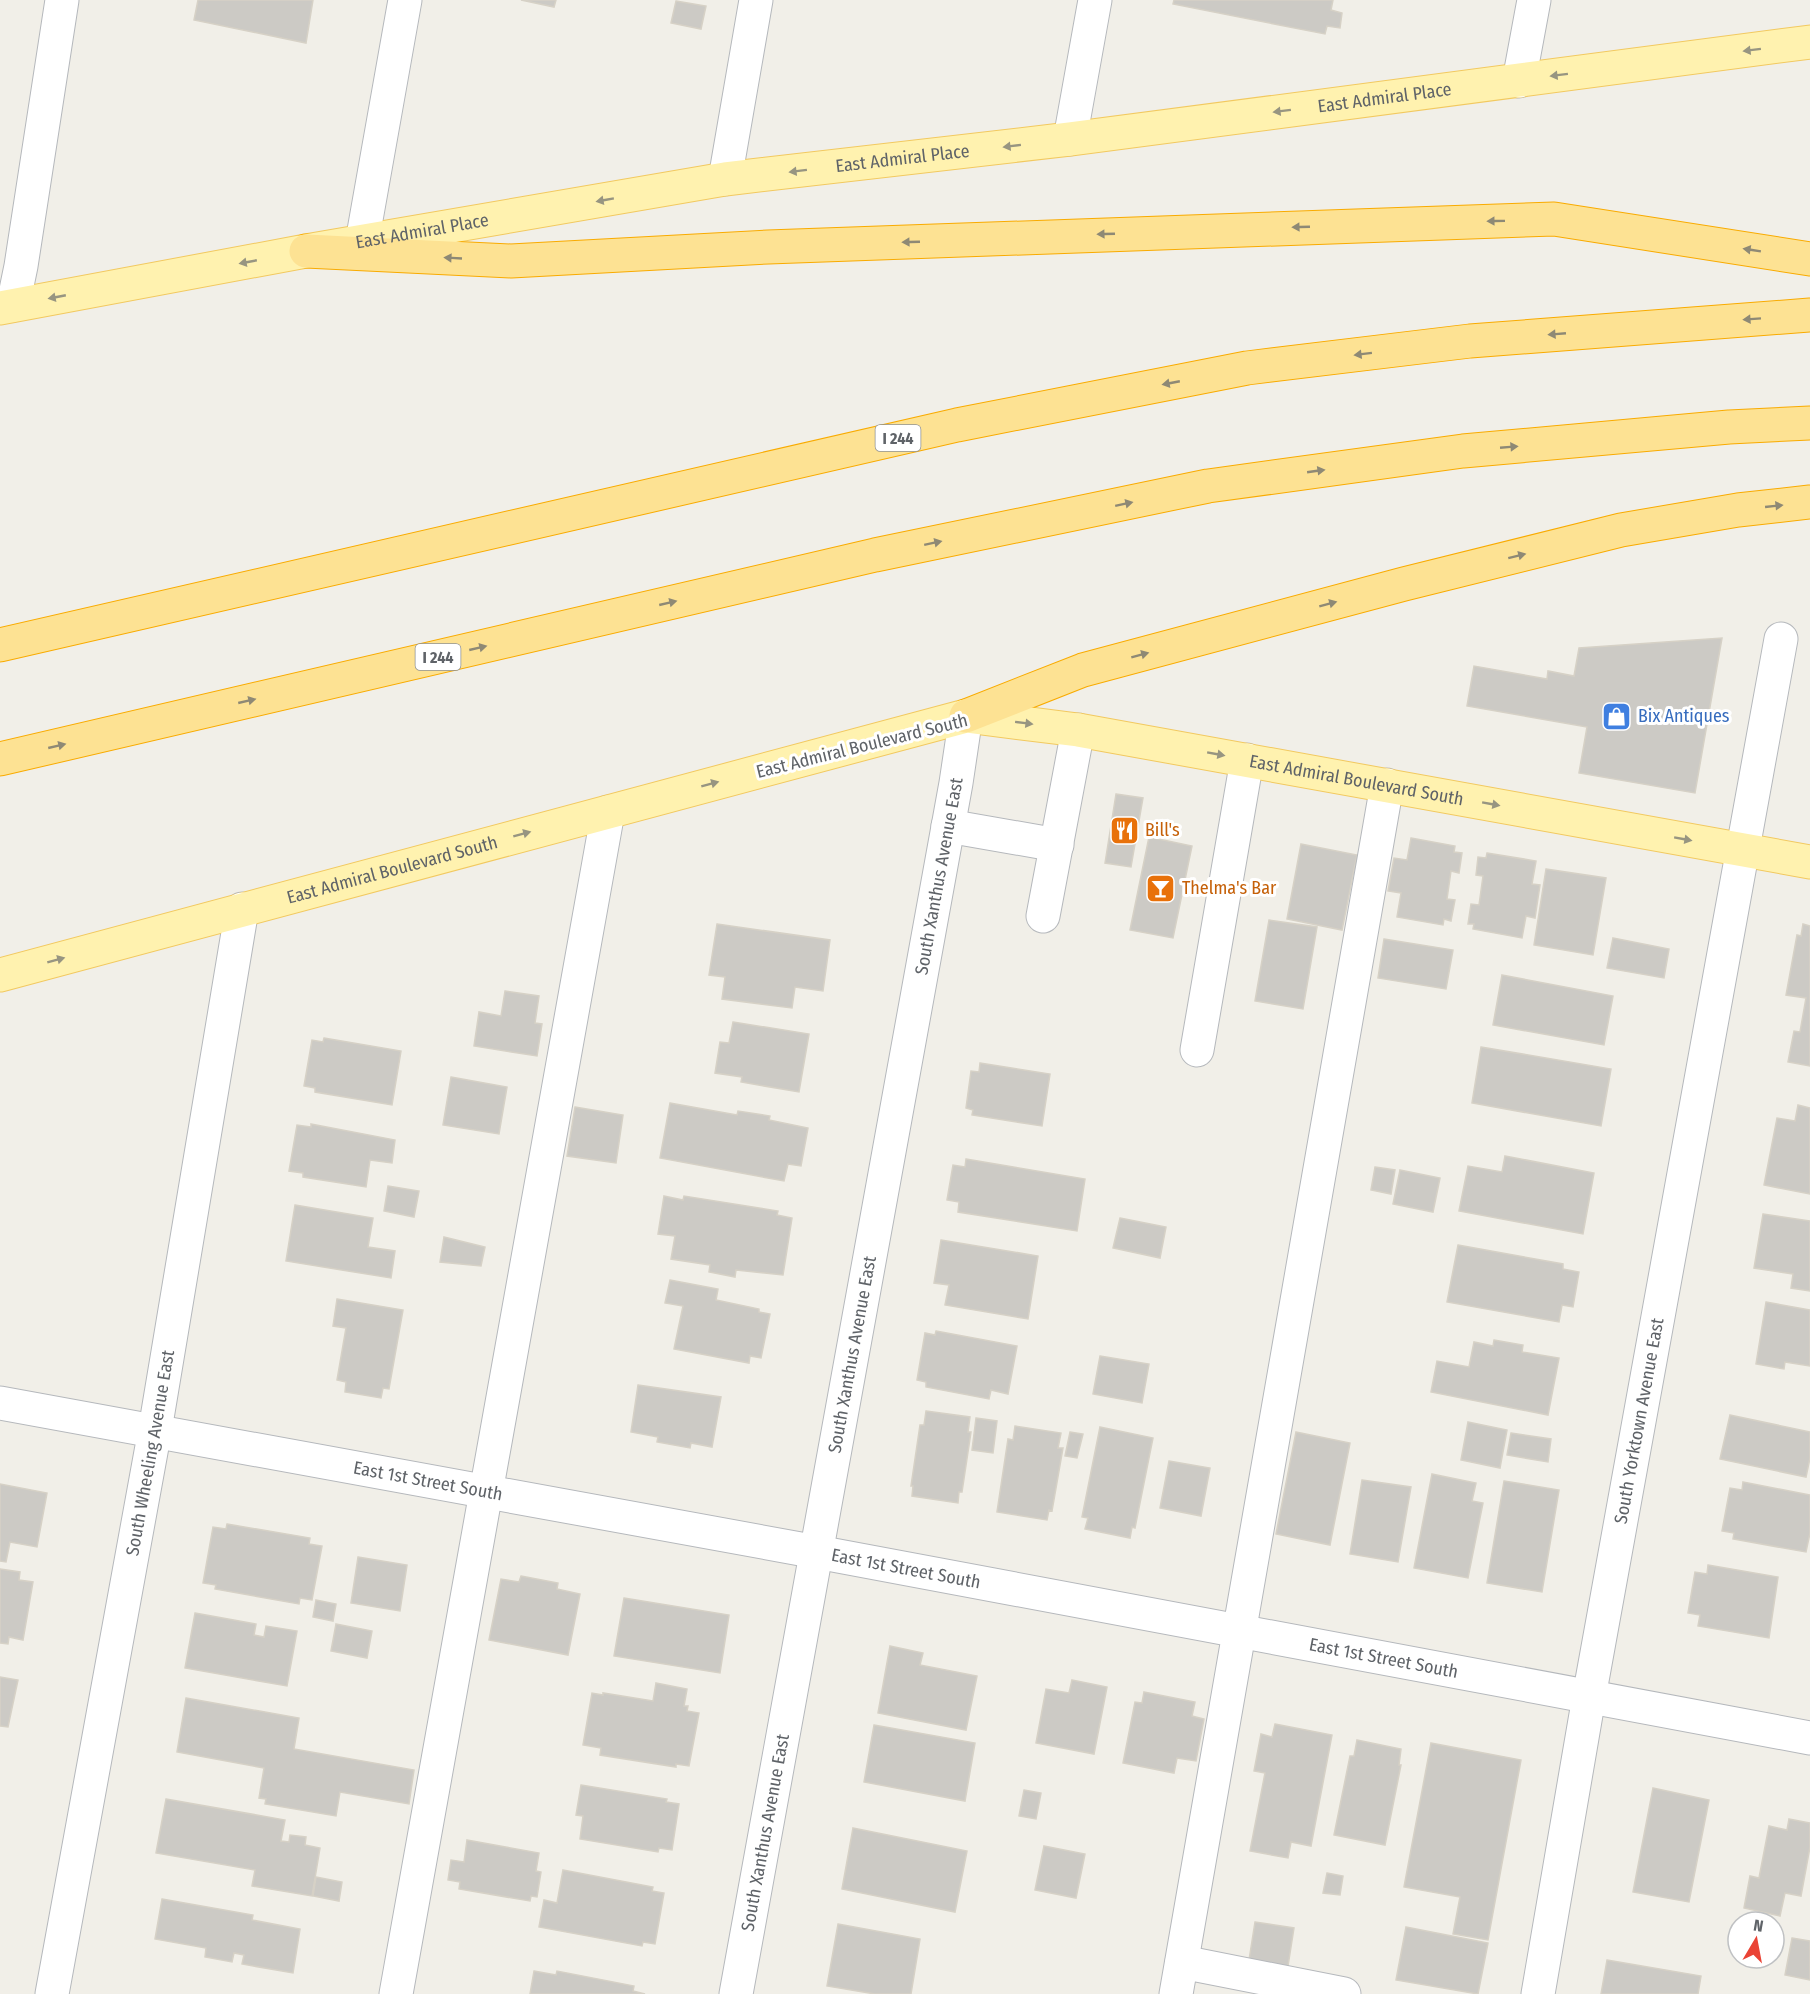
<svg xmlns="http://www.w3.org/2000/svg" width="1810" height="1994" font-family="'Fira Sans Condensed',sans-serif">
	<style>
		.building { fill: #cccac5; stroke: #d6d1c6; stroke-width: 1.5 }
		.lines { fill: none; stroke-linecap: round; stroke-linejoin: round }
		.minor-casing { stroke: #b5b8bc; stroke-width: 35 }
		.major-casing { stroke: #f2c960; stroke-width: 35 }
		.highway-casing { stroke: #f9ab00; stroke-width: 35 }
		.minor { stroke: #fff; stroke-width: 33 }
		.major { stroke: #fff2af; stroke-width: 33 }
		.highway { stroke: #fde293; stroke-width: 33 }
		.oneway { fill: #979581 }
		.oneway2 { fill: #8e8975 }
		.labels { text-anchor: middle; stroke-width: 6; stroke-linejoin: round; paint-order: stroke }
		.shield { fill: #fff; stroke: #8f9295; stroke-width: 1.5 }
		.shield-label { font-size: 16px; font-weight: bold; fill: #5f6368 }
		.street-label { font-size: 18px; fill: #5f6368; stroke: #fff }
		.shop-label { font-size: 18px; fill: #366cbe; stroke: #fff; text-anchor: start }
		.food-label { font-size: 18px; fill: #c56008; stroke: #fff; text-anchor: start }
	</style>
	<rect width="100%" height="100%" fill="#f1efe8"/>
	<path class="building" d="M198 0H313L306 43 194 20Z
		M521 0H556L554 7Z
		M1174 0H1333L1331 10 1342 13 1340 28 1327 26 1325 34 1173 4Z
		M676 1 706 6 701 29 671 23Z
		M1722 638 1695 793 1579 773 1587 727 1467 706 1474 666 1547 679 1548 671 1574 676 1579 648Z
		M1116 794 1143 798 1131 867 1105 863Z
		M1149 837 1192 846 1173 938 1130 930Z
		M1411 838 1455 846 1454 852 1462 853 1459 873 1451 871 1447 899 1455 900 1451 921 1444 919 1443 925 1397 917 1401 893 1388 891 1394 858 1407 860Z
		M1301 844 1357 855 1342 930 1287 919Z
		M1487 853 1536 861 1532 884 1540 885 1535 918 1526 916 1522 938 1473 929 1474 924H1468L1471 904 1479 905 1483 876 1476 875 1478 857 1486 858Z
		M1546 869 1606 878 1593 955 1534 945Z
		M1269 920 1317 927 1303 1009 1255 1001Z
		M717 924 830 940 823 991 795 987 792 1008 722 999 725 977 709 975Z
		M1803 924 1810 926V1066L1788 1062 1794 1031 1800 1032 1806 998 1786 995 1797 935 1801 936Z
		M1613 938 1669 949 1664 978 1607 968Z
		M1384 939 1453 950 1446 989 1378 978Z
		M1502 975 1613 996 1604 1045 1493 1025Z
		M505 991 539 996 535 1023 542 1024 537 1056 474 1046 479 1012 501 1016Z
		M733 1022 809 1034 799 1092 741 1082 742 1077 715 1073 720 1042 729 1043Z
		M324 1038 401 1051 392 1105 315 1092V1088L304 1086 312 1040 323 1042Z
		M1481 1047 1611 1069 1601 1126 1472 1103Z
		M980 1063 1050 1074 1042 1126 972 1115 973 1110 966 1108 971 1071 979 1072Z
		M451 1077 507 1087 499 1134 443 1125Z
		M670 1103 737 1115 738 1111 770 1116 769 1120 808 1128 801 1166 788 1164 784 1181 660 1158Z
		M1798 1105 1810 1108V1194L1764 1185 1777 1118 1795 1121Z
		M575 1107 623 1115 616 1163 567 1156Z
		M311 1124 395 1140 392 1163 370 1160 366 1187 303 1177V1173L289 1171 297 1125 311 1127Z
		M1505 1156 1594 1173 1583 1234 1459 1211 1468 1166 1502 1172Z
		M966 1159 1085 1179 1077 1231 958 1212 959 1202 947 1200 953 1165 965 1167Z
		M1375 1167 1395 1170 1391 1194 1371 1190Z
		M1400 1170 1440 1178 1433 1212 1393 1204Z
		M388 1186 419 1191 414 1217 384 1211Z
		M664 1196 683 1200 684 1196 778 1211 777 1215 792 1218 783 1275 736 1270 735 1277 709 1272 710 1265 671 1259 675 1236 658 1234Z
		M295 1205 373 1218 368 1247 395 1251 391 1278 286 1261Z
		M1763 1214 1810 1221V1291L1791 1288 1793 1274 1754 1268Z
		M1120 1218 1166 1227 1160 1258 1113 1248Z
		M444 1237 485 1247 481 1266 440 1262Z
		M941 1240 1038 1256 1028 1319 945 1305 949 1285 934 1283Z
		M1458 1245 1563 1264V1269L1579 1272 1573 1307 1562 1305 1559 1322 1447 1302Z
		M670 1280 718 1289 716 1300 759 1309V1312L770 1314 761 1358 750 1356 749 1363 674 1349 683 1306 665 1303Z
		M337 1299 403 1310 389 1389 383 1388 381 1398 345 1392 346 1382 337 1380 346 1328 333 1326Z
		M1766 1302 1810 1310V1366L1785 1362 1784 1369 1756 1364Z
		M936 1331 1017 1346 1008 1394 991 1390 989 1399 926 1387V1382L917 1380 925 1333 935 1335Z
		M1494 1340 1523 1345 1522 1352 1559 1358 1548 1415 1431 1392 1437 1361 1469 1367 1474 1342 1493 1346Z
		M1100 1356 1149 1364 1142 1403 1093 1394Z
		M638 1385 721 1397 712 1447 691 1443 690 1448 657 1442 658 1437 631 1432Z
		M926 1411 970 1417 968 1432H971L962 1492H959L958 1503 912 1496 913 1486H911L920 1425H924Z
		M1730 1415 1810 1432V1458L1806 1477 1720 1459Z
		M976 1418 997 1421 993 1453 972 1450Z
		M1468 1422 1507 1430 1500 1468 1461 1460Z
		M1015 1426 1061 1433 1058 1448H1063L1052 1511 1049 1510 1047 1520 997 1512 1008 1439 1013 1440Z
		M1100 1427 1153 1438 1135 1528 1132 1527 1130 1538 1085 1529 1088 1518 1082 1517Z
		M1070 1432 1083 1434 1077 1458 1065 1456Z
		M1296 1432 1350 1443 1330 1545 1276 1534Z
		M1511 1433 1551 1439 1548 1462 1507 1455Z
		M1169 1461 1210 1468 1201 1516 1160 1508Z
		M1432 1474 1476 1483 1472 1501 1483 1503 1468 1578 1414 1568Z
		M1362 1480 1411 1487 1398 1562 1350 1554Z
		M1504 1481 1559 1490 1542 1592 1487 1583Z
		M1743 1482 1810 1495V1533L1806 1552 1733 1539 1734 1533 1722 1531 1730 1488 1742 1490Z
		M0 1484 47 1493 37 1547 10 1542 6 1562 0 1561Z
		M227 1524 310 1538 309 1544 322 1546 312 1600 300 1598 299 1604 215 1589 216 1585 203 1583 213 1527 226 1529Z
		M358 1557 407 1565 400 1611 351 1603Z
		M1708 1565 1778 1577 1769 1638 1698 1626 1700 1615 1688 1613 1695 1572 1707 1574Z
		M0 1569 20 1572 19 1580 33 1582 23 1640 9 1637 8 1644 0 1643Z
		M521 1576 558 1583 557 1589 580 1594 568 1655 489 1640 501 1579 519 1582Z
		M624 1598 729 1615 720 1673 614 1656Z
		M316 1600 336 1604 333 1621 313 1617Z
		M195 1613 256 1624 254 1635 264 1637 266 1626 297 1631 287 1686 185 1668Z
		M336 1624 372 1631 367 1658 331 1651Z
		M890 1646 923 1653 920 1665 977 1676 966 1730 878 1713Z
		M0 1677 18 1680 8 1727 0 1726Z
		M1072 1680 1107 1687 1094 1754 1036 1743 1046 1689 1069 1693Z
		M656 1683 687 1689 684 1706H688L687 1711 699 1713 689 1766 676 1764V1767L600 1755 601 1748 583 1745 592 1693 603 1695V1693L653 1701Z
		M1144 1692 1195 1702 1192 1716 1204 1719 1196 1761 1177 1758 1174 1773 1123 1763 1135 1702 1142 1703Z
		M186 1698 299 1718 294 1749 414 1770 409 1804 340 1792 336 1816 265 1804 266 1799 259 1798 264 1768 177 1752Z
		M1275 1724 1332 1735 1311 1846 1291 1842 1288 1858 1250 1851 1265 1773 1254 1771 1261 1734 1272 1737Z
		M874 1725 975 1743 965 1801 864 1782Z
		M1357 1740 1401 1749 1399 1765H1401L1385 1845 1334 1835 1350 1756H1354Z
		M1431 1743 1521 1760 1488 1940 1453 1934 1460 1897 1404 1887Z
		M581 1785 667 1799 666 1802 679 1804 672 1850 659 1848 658 1852 580 1839 583 1816 576 1815Z
		M1653 1788 1709 1800 1689 1902 1633 1892Z
		M1024 1790 1041 1793 1036 1819 1019 1816Z
		M166 1799 285 1820 281 1841 289 1842 290 1835 306 1837 305 1845 320 1848 312 1896 252 1886 255 1870 156 1853Z
		M1789 1819 1810 1823V1847L1801 1896 1785 1893 1780 1916 1744 1908 1750 1876 1759 1878 1769 1826 1787 1830Z
		M853 1828 967 1851 955 1912 842 1889Z
		M467 1840 539 1853 536 1871 541 1872 537 1897 531 1896 530 1901 459 1889 460 1882 448 1880 451 1860 464 1862Z
		M1044 1846 1085 1854 1076 1898 1035 1890Z
		M563 1870 653 1887 652 1891 664 1893 655 1944 643 1942 642 1946 539 1927 544 1900 557 1903Z
		M1327 1873 1343 1876 1340 1895 1323 1893Z
		M316 1877 342 1882 339 1901 313 1896Z
		M162 1899 253 1915 252 1920 300 1929 293 1973 242 1964 244 1955 234 1953 232 1962 205 1957 206 1948 155 1939Z
		M1255 1922 1294 1928 1288 1966 1249 1960Z
		M838 1924 920 1939 911 1994H875L827 1986Z
		M1406 1927 1488 1943 1478 1994 1396 1980Z
		M1792 1938 1810 1941V1980L1785 1975Z
		M1607 1960 1701 1976 1698 1994H1601Z
		M534 1971 556 1975 557 1971 634 1986 633 1991 645 1994H530Z"/>
	<g class="lines">
		<defs>
			<g id="minor">
				<path d="M1519 81 1534 0"/>
				<path d="M1070 139 1095 0"/>
				<path d="M725 179 756 0"/>
				<path d="M362 242 405 0"/>
				<path d="M13 305 21 266 62 0"/>
				<path d="M948 826 1057 845"/>
				<path d="M1043 916 1078 730"/>
				<path d="M1197 1050 1247 760"/>
				<path id="s1" d="M0 1403 817 1552 1810 1738"/>
				<path d="M1182 1962 1344 1994"/>
				<path id="s2" d="M52 1994 155 1430 242 909"/>
				<path d="M396 1994 608 812"/>
				<path id="s3" d="M736 1994 956 783 966 716"/>
				<path d="M1176 1994 1387 785"/>
				<path id="s4" d="M1538 1994 1589 1697 1781 639"/>
			</g>
			<g id="major">
				<path id="s5" d="M0 308 306 251 725 179 1070 139 1810 42"/>
				<path id="s6" d="M0 975 966 716 1078 730 1810 862"/>
			</g>
			<path id="highway" d="M306 251 511 261 768 247 1554 219 1810 259
				M0 645 957 425 1247 368 1470 341 1810 315
				M966 716 1083 670 1404 584 1621 530 1738 510 1810 502
				M0 759 875 555 1208 486 1463 451 1729 427 1810 423"/>
		</defs>
		<use href="#minor" class="minor-casing"/>
		<use href="#major" class="major-casing"/>
		<use href="#highway" class="highway-casing"/>
		<use href="#minor" class="minor"/>
		<use href="#major" class="major"/>
		<use href="#highway" class="highway"/>
	</g>
	<defs><path id="oneway-solid" d="M-6-.8H1V-3.2L6.5 0L1 3.2V.8H-6Z" transform="scale(1.5)"/></defs>
	<g class="oneway">
		<use href="#oneway-solid" transform="translate(1752 50) rotate(173)"/>
		<use href="#oneway-solid" transform="translate(1559 75) rotate(173)"/>
		<use href="#oneway-solid" transform="translate(1282 111) rotate(173)"/>
		<use href="#oneway-solid" transform="translate(1012 146) rotate(173)"/>
		<use href="#oneway-solid" transform="translate(798 171) rotate(173)"/>
		<use href="#oneway-solid" transform="translate(605 200) rotate(170)"/>
		<use href="#oneway-solid" transform="translate(248 262) rotate(169)"/>
		<use href="#oneway-solid" transform="translate(57 297) rotate(169)"/>
		<use href="#oneway-solid" transform="translate(1024 723) rotate(7)"/>
		<use href="#oneway-solid" transform="translate(1216 754) rotate(10)"/>
		<use href="#oneway-solid" transform="translate(710 784) rotate(-15)"/>
		<use href="#oneway-solid" transform="translate(1491 804) rotate(10)"/>
		<use href="#oneway-solid" transform="translate(522 834) rotate(-15)"/>
		<use href="#oneway-solid" transform="translate(1683 839) rotate(10)"/>
		<use href="#oneway-solid" transform="translate(56 960) rotate(-15)"/>
	</g>
	<g class="oneway2">
		<use href="#oneway-solid" transform="translate(1496 221) rotate(179)"/>
		<use href="#oneway-solid" transform="translate(1301 227) rotate(178)"/>
		<use href="#oneway-solid" transform="translate(1106 234) rotate(178)"/>
		<use href="#oneway-solid" transform="translate(911 242) rotate(178)"/>
		<use href="#oneway-solid" transform="translate(1752 250) rotate(-171)"/>
		<use href="#oneway-solid" transform="translate(453 258) rotate(-177)"/>
		<use href="#oneway-solid" transform="translate(1752 319) rotate(176)"/>
		<use href="#oneway-solid" transform="translate(1557 334) rotate(175)"/>
		<use href="#oneway-solid" transform="translate(1363 354) rotate(173)"/>
		<use href="#oneway-solid" transform="translate(1171 383) rotate(169)"/>
		<use href="#oneway-solid" transform="translate(1509 447) rotate(-5)"/>
		<use href="#oneway-solid" transform="translate(1316 471) rotate(-8)"/>
		<use href="#oneway-solid" transform="translate(1124 504) rotate(-12)"/>
		<use href="#oneway-solid" transform="translate(1774 506) rotate(-6)"/>
		<use href="#oneway-solid" transform="translate(933 543) rotate(-12)"/>
		<use href="#oneway-solid" transform="translate(1517 556) rotate(-14)"/>
		<use href="#oneway-solid" transform="translate(668 603) rotate(-13)"/>
		<use href="#oneway-solid" transform="translate(1328 604) rotate(-15)"/>
		<use href="#oneway-solid" transform="translate(478 648) rotate(-13)"/>
		<use href="#oneway-solid" transform="translate(1140 655) rotate(-15)"/>
		<use href="#oneway-solid" transform="translate(247 701) rotate(-13)"/>
		<use href="#oneway-solid" transform="translate(57 746) rotate(-13)"/>
	</g>
	<defs>
		<symbol id="shop-square" viewBox="-11 -11 22 22"><rect x="-9" y="-9" width="18" height="18" rx="4" fill="#3f7fe0" stroke="#fff"/><path d="M-5-2.5h2.3a2.7 3.5 0 0 1 5.4 0H5L5.5 6h-11ZM-1.5-2.5h3a1.5 2.3 0 0 0-3 0Z" fill="#fff"/></symbol>
		<symbol id="restaurant-square" viewBox="-11 -11 22 22"><rect x="-9" y="-9" width="18" height="18" rx="4" fill="#e8710a" stroke="#fff"/><path d="M-5-6h1v4h1v-4h1v4h1v-4h1v5L-1.5 .5V6h-2V.5L-5-1ZM5-6V6H3V1.5H1.5Q1.5-4 5-6Z" fill="#fff"/></symbol>
		<symbol id="bar-square" viewBox="-11 -11 22 22"><rect x="-9" y="-9" width="18" height="18" rx="4" fill="#e8710a" stroke="#fff"/><path d="M-6-5H6L.8 .8V4.5H3.5V6h-7V4.5H-.8V.8Z" fill="#fff"/></symbol>
	</defs>
	<g fill-rule="evenodd">
		<use href="#shop-square" x="1600" y="700" width="33" height="33"/>
		<use href="#restaurant-square" x="1108" y="814" width="33" height="33"/>
		<use href="#bar-square" x="1144" y="872" width="33" height="33"/>
	</g>
	<g class="labels">
		<g class="shield">
			<rect x="875.5" y="425" width="45" height="26" rx="4.5"/>
			<rect x="415.5" y="644" width="45" height="26" rx="4.5"/>
		</g>
		<g class="shield-label">
			<text x="898" y="444">I 244</text>
			<text x="438" y="663">I 244</text>
		</g>
		<g class="street-label">
			<text dy="6" stroke="none"><textPath href="#s5" startOffset="1401">East Admiral Place</textPath></text>
			<text dy="6" stroke="none"><textPath href="#s5" startOffset="915">East Admiral Place</textPath></text>
			<text dy="6" stroke="none"><textPath href="#s5" startOffset="429">East Admiral Place</textPath></text>
			<text transform="translate(862 746) rotate(-14)" y="6">East Admiral Boulevard South</text>
			<text dy="6" stroke="none"><textPath href="#s6" startOffset="1396">East Admiral Boulevard South</textPath></text>
			<text dy="6" stroke="none"><textPath href="#s6" startOffset="406">East Admiral Boulevard South</textPath></text>
			<text dy="6" stroke="none"><textPath href="#s3" startOffset="1136">South Xanthus Avenue East</textPath></text>
			<text dy="6" stroke="none"><textPath href="#s3" startOffset="650">South Xanthus Avenue East</textPath></text>
			<text dy="6" stroke="none"><textPath href="#s4" startOffset="582">South Yorktown Avenue East</textPath></text>
			<text dy="6" stroke="none"><textPath href="#s2" startOffset="550">South Wheeling Avenue East</textPath></text>
			<text dy="6" stroke="none"><textPath href="#s1" startOffset="435">East 1st Street South</textPath></text>
			<text dy="6" stroke="none"><textPath href="#s1" startOffset="921">East 1st Street South</textPath></text>
			<text dy="6" stroke="none"><textPath href="#s1" startOffset="1407">East 1st Street South</textPath></text>
			<text dy="6" stroke="none"><textPath href="#s3" startOffset="164">South Xanthus Avenue East</textPath></text>
		</g>
		<g class="shop-label">
			<text x="1638" y="722">Bix Antiques</text>
		</g>
		<g class="food-label">
			<text x="1145" y="836">Bill's</text>
			<text x="1182" y="894">Thelma's Bar</text>
		</g>
	</g>
	<g transform="translate(1756 1940) rotate(10)"><circle r="28" fill="#ffffff" stroke="#bfc1c3" stroke-width="1.5"/>
	<path d="M0-4.5L10 22L0 15L-10 22Z" fill="#ea4335"/>
	<text y="-9" font-size="16" font-weight="bold" text-anchor="middle" fill="#5f6368">N</text>
	</g>
</svg>
